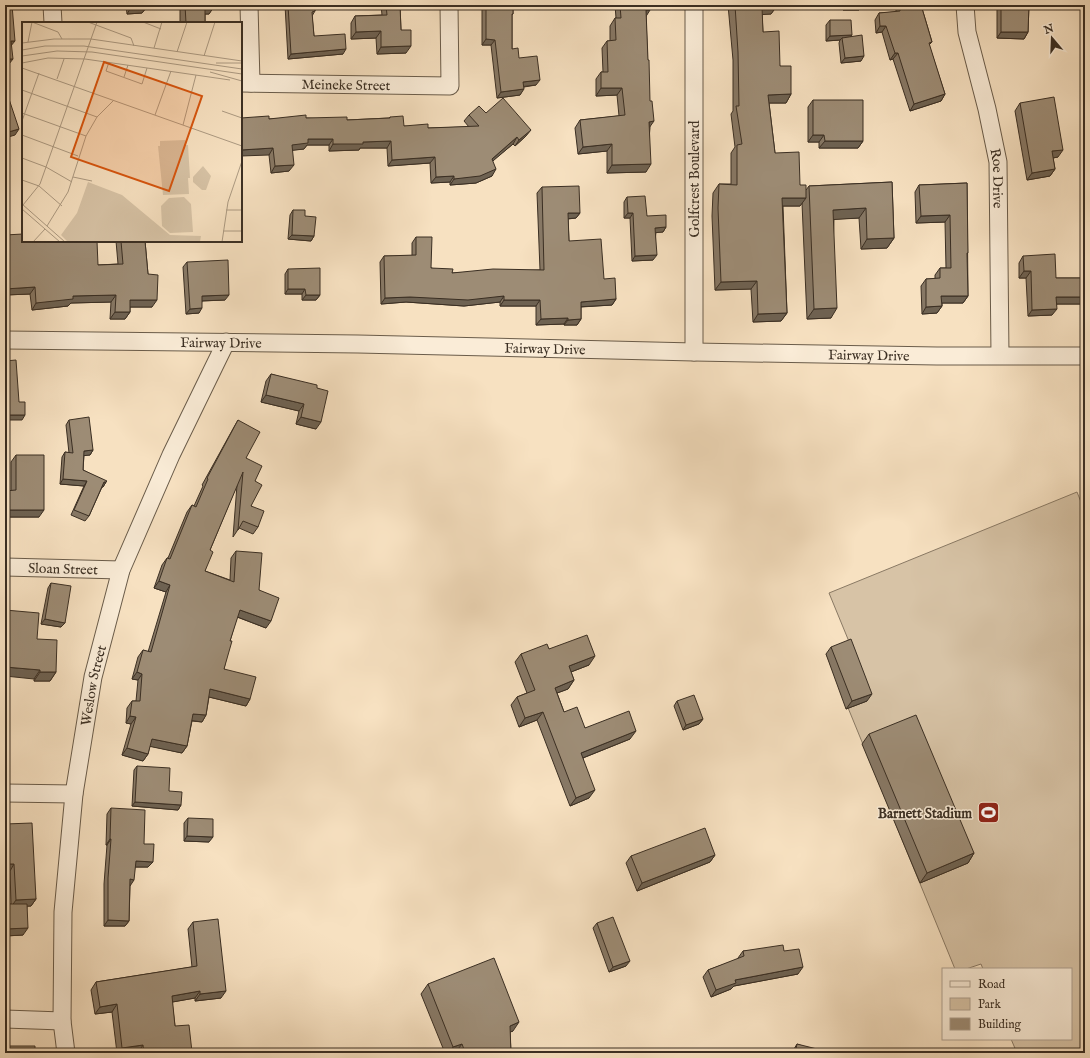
<svg xmlns="http://www.w3.org/2000/svg" width="1090" height="1058" font-family="'IM FELL English',serif">
	<style>
		.green { fill: #d7c3a6; stroke: #897964 }
		.lines { fill: none; stroke-linecap: round; stroke-linejoin: round }
		.minor-casing { stroke: #6a5c4a; stroke-width: 19 }
		.minor { stroke: #faecd7; stroke-width: 17 }
		.wall { fill: #877865; stroke: #3b2f23 }
		.shaded-wall { fill: #6e6252; stroke: #3b2f23 }
		.building { fill: #9d8c75; stroke: #3b2f23 }
		.labels { text-anchor: middle; stroke-width: 3; stroke-linejoin: round; paint-order: stroke }
		.street-label { font-size: 14px; fill: #3b2f23; stroke: #faecd7 }
		.poi-label { font-size: 14px; font-weight: bold; fill: #3b2f23; stroke: #faecd7; text-anchor: end }
		.inset-road { fill: none; stroke: #ac9a82; stroke-width: 1 }
		.view { fill: #d7550e; fill-opacity: 0.15; stroke: #d7550e; stroke-width: 2 }
		.inset-edge { fill: none; stroke: #3b2f23; stroke-width: 2 }
	</style>
	<rect width="100%" height="100%" fill="#f7e1c1"/>
	<filter id="stains"><feTurbulence type="fractalNoise" baseFrequency=".005" numOctaves="4"/><feColorMatrix values="0 0 0 0 .2 0 0 0 0 .09 0 0 0 0 .02 0 0 0 .5 -.17"/></filter>
	<radialGradient id="worn" r=".72"><stop offset=".6" stop-color="#630" stop-opacity="0"/><stop offset="1" stop-color="#630" stop-opacity=".3"/></radialGradient>
	<path class="green" d="M1077 492 1085 512V1053H1017L1011 1039H1071V969H983L981 964 966 969H955L826 654 850 644 829 593Z"/>
	<g class="lines">
		<defs>
			<g id="minor">
				<path d="M52 5 53 23"/>
				<path d="M249 5 251 83"/>
				<path id="s1" d="M965 5 967 32 987 109 998 162 1000 355"/>
				<path id="s2" d="M241 83 450 86 449 5"/>
				<path id="s3" d="M5 340 358 344 694 352 937 356H1085"/>
				<path d="M694 352V5"/>
				<path id="s4" d="M5 567 121 570"/>
				<path d="M5 793 74 794"/>
				<path d="M5 1019 62 1021"/>
				<path id="s5" d="M66 1053 62 1021 63 912 74 794 93 677 121 570 171 455 226 342"/>
			</g>
		</defs>
		<use href="#minor" class="minor-casing"/>
		<use href="#minor" class="minor"/>
	</g>
	<path class="wall" d="M126 5H145L146 8 142 13 127 14Z
		M172 5H214L209 14H205V23H180V8H172Z
		M285 5H315V11L312 16 314 36 343 54 288 59Z
		M381 5H408L407 6H400L401 30 406 53 377 54 376 38 351 39V23L355 16 382 15Z
		M482 5H513V14L512 15V49L536 85 524 87 520 95 497 98 491 45H482Z
		M615 5H650L646 16 650 128 646 172 607 173V151L578 154 575 128 580 120 619 116 617 95 596 96V79L601 72H603L602 48 607 41H610V26L615 18H616Z
		M728 5H777L771 14H762L763 32 780 66 791 94 786 103H769L775 153 800 185 806 190 809 186 892 182 894 238 887 248 861 249 859 218 834 219 831 318 807 319 802 203 800 206H783L787 313 781 321 753 322 751 289 715 290 712 216 713 193 719 184H731V153L735 147 731 114 733 111V60Z
		M843 5H863L859 10H843Z
		M896 5H921L932 42 929 45 945 94 941 101 910 111 893 59 890 60 882 32 876 33 875 20 879 13 896 12Z
		M997 5H1029L1028 32 1024 39 997 38Z
		M830 20 851 36 861 61 841 63 839 43 840 40 826 41V25Z
		M813 100 863 141 858 148H819V142H808V107Z
		M1020 103 1058 157 1053 158 1055 169 1050 176 1027 180 1015 111Z
		M486 113 526 136 515 146 513 144 492 161V176L476 183 450 185V182L431 183 430 163 388 166 387 148H360L359 150 329 151V145H307L304 149 292 150 289 171 271 173 269 155V119L306 118 347 120 389 118 390 117 404 126 428 128 469 127 464 121 469 115Z
		M967 183 968 296 963 303H942V306L937 313 922 314 921 286 926 279H935V275L940 268H946L945 222 916 223 915 192 919 185Z
		M542 187 580 213 576 218 568 219 569 241 604 279 616 299 612 305 581 307V319L577 325H564V324L536 325V306H500V302L464 306 406 302 381 304 380 262 384 256H412V243L416 237 431 268 452 273 540 270 537 193Z
		M627 197 647 216 666 227 663 232H656L653 260 632 261 630 218H624V202Z
		M293 210 305 216 314 236 311 241 288 239 290 215Z
		M116 241H145L148 274 152 307H130V312L125 319H110L111 302 71 303 68 306 32 310 30 294 5 295 98 265 118 264Z
		M1023 256 1056 278H1085V314H1082V304H1057L1052 315 1028 316 1026 278H1019V263Z
		M187 262 225 300 202 301 199 313 186 314 183 267Z
		M288 269 320 295 316 300H302V294H285V274Z
		M271 374 317 388 316 429 296 424 299 411 261 402 266 381Z
		M69 420 93 450 90 455H84L83 470 106 482 103 487H102L89 516 85 521 71 515 84 486 60 484 62 457 65 452 69 453 66 425Z
		M238 420 246 458 255 481 251 506 258 527 253 534 239 528 233 537 237 485 210 550 205 571 230 580 231 558 236 551 259 590 266 628 237 617 230 641 224 669 250 699 246 706 209 697 206 715 202 722 192 721 187 746 182 753 150 746 148 754 143 761 122 755 131 724 126 723 127 708 132 701H136L138 680 132 679 138 657 143 650 148 652 166 592 154 588 162 565 167 558H168L187 512 192 505 194 506 203 486 202 485 234 427Z
		M16 455 39 517H5V491H11V462Z
		M51 583 65 623 61 627 41 624 48 588Z
		M37 639 56 672 50 681H34Z
		M831 647 867 701 846 709 826 654Z
		M549 649 589 665 571 672 574 680 568 689 557 693 564 712 585 728 630 739 583 758 589 798 570 806 537 720 519 727 511 705 517 697 527 693 515 662 521 654Z
		M677 701 703 719 699 724 683 730 674 706Z
		M869 734 974 853 968 863 920 883 862 744Z
		M137 766 169 791 181 805 178 810 132 806 134 770Z
		M111 808 144 844 148 867H135L130 886 129 921 125 926H104V884L107 845H106L107 814Z
		M188 818 209 842 184 841V823Z
		M5 824 36 899 31 906H27L23 935 5 936V904H11L10 871H5Z
		M715 855 710 862 637 891 626 863 631 856Z
		M193 922 221 998 195 1001V998L172 1002 175 1026 191 1053H117L112 1012 95 1014 91 990 96 982 192 967 188 929Z
		M597 923 626 966 609 972 593 928Z
		M743 951H784L798 974 734 986 731 989 711 997 703 977 708 970 739 959 738 958Z
		M428 984 513 1031 510 1032 511 1053H445L421 994Z
		M797 1044 821 1053H793L794 1049Z"/>
	<path class="shaded-wall" d="M174 5H182L180 8H172Z
		M396 5H408L407 6H395Z
		M847 5H863L859 10H843Z
		M777 6 771 14 756 15 762 7Z
		M205 7H214L209 14H200Z
		M146 8 142 13 127 14 130 9Z
		M646 10H650L645 18Z
		M880 26H886L882 32 876 33Z
		M381 31 376 38 351 39 356 32Z
		M1001 32H1028L1024 39 997 38Z
		M852 35 848 40 842 38 840 40 826 41 830 36Z
		M486 39 495 40 491 45H482Z
		M11 41H15L10 47Z
		M411 46 406 53 377 54 381 47Z
		M346 49 343 54 288 59 291 54Z
		M895 53H898L893 59 890 60Z
		M864 56 861 61 841 63 845 58Z
		M5 59H13L9 64 5 65Z
		M540 80 536 85 519 87 523 82Z
		M601 88H622L617 95 596 96Z
		M524 89 520 95 497 98 501 92Z
		M791 94 786 103H762L768 95Z
		M945 94 941 101 910 111 914 104Z
		M654 121 649 128V122Z
		M19 129 15 135 5 138V133Z
		M531 130 526 136 515 146 519 140Z
		M813 135H824L819 142H808Z
		M517 137 513 144 487 166 492 159Z
		M308 139H333L329 145H307L304 149 287 151 292 145Z
		M391 141 387 148H360L359 150 329 151 333 144 363 142Z
		M825 141H863L858 148H819Z
		M612 144 607 151 578 154 583 147Z
		M273 148 269 155 241 156V150Z
		M1063 150 1058 157 1047 159 1052 151Z
		M435 157 430 163 388 166 392 160Z
		M651 164 646 172 607 173 612 165Z
		M294 165 289 171 271 173 275 166Z
		M496 169 492 176 476 183 450 185 454 179Z
		M1055 169 1050 176 1027 180 1032 173Z
		M454 176 450 182 431 183 436 177Z
		M782 198H806L800 206H777Z
		M866 208 859 218 826 220 833 210Z
		M568 213H580L576 218 564 219Z
		M628 213H633L630 218H624Z
		M950 215 945 222 916 223 921 216Z
		M666 227 663 232 652 233 655 228Z
		M292 235 314 236 311 241 288 239Z
		M894 238 887 248 861 249 867 239Z
		M657 255 653 260 632 261 635 256Z
		M1024 271H1031L1026 278H1019Z
		M757 281 751 289 715 290 721 282Z
		M35 287 30 294 5 295V289Z
		M288 289H305L302 294H285Z
		M116 295 111 302 71 303 68 306 32 310 36 303 73 296Z
		M229 295 225 300 198 301 202 296Z
		M306 295H320L316 300H302Z
		M504 296 500 302 464 306 406 302 381 304 385 298 410 297Z
		M941 296H968L963 303H937Z
		M1056 297H1085V299L1082 304H1052Z
		M616 299 612 305 576 307 581 302Z
		M130 300H157L152 307H126Z
		M504 300H540L536 306H500Z
		M942 306 937 313 922 314 926 307Z
		M202 308 199 313 186 314 190 309Z
		M837 308 831 318 807 319 814 309Z
		M1057 309 1052 315 1028 316 1032 310Z
		M1085 310V314H1082Z
		M115 312H130L125 319H110Z
		M787 313 781 321 753 322 758 314Z
		M568 318 564 324 536 325 541 319Z
		M581 319 577 325H564L568 320Z
		M266 395 304 404 299 411 261 402Z
		M5 415H25L22 420H5Z
		M301 417 321 422 316 429 296 424Z
		M93 450 90 455 81 456 84 451Z
		M63 479 87 481 84 486 60 484Z
		M104 482H106L103 487H101Z
		M5 510H44L39 517H5Z
		M159 581 170 585 166 592 154 588Z
		M240 610 271 621 266 628 235 616Z
		M45 619 65 623 61 627 41 624Z
		M595 656 589 665 563 675 569 666Z
		M5 667 40 670 34 679 5 676Z
		M40 672H56L50 681H34Z
		M137 672 142 674 138 680 132 679Z
		M574 680 568 689 549 696 555 688Z
		M210 689 250 699 246 706 205 696Z
		M872 694 867 701 846 709 852 701Z
		M543 712 537 720 519 727 525 718Z
		M193 714 206 715 202 722 188 720Z
		M130 716 136 717 131 724 126 723Z
		M703 719 699 724 683 730 686 725Z
		M636 731 630 739 575 761 581 753Z
		M152 739 187 746 182 753 148 746Z
		M127 748 148 754 143 761 122 755Z
		M595 790 589 798 570 806 576 798Z
		M135 802 181 805 178 810 132 806Z
		M187 836 213 837 209 842 184 841Z
		M110 839H111L107 845H106Z
		M974 853 968 863 920 883 927 873Z
		M715 855 710 862 637 891 642 883Z
		M136 861 153 862 148 867H132Z
		M5 864H14L10 871H5Z
		M130 879 134 880 130 886 126 885Z
		M36 899 31 906 11 907 16 900Z
		M108 920 129 921 125 926H104Z
		M28 928 23 935 5 936V929Z
		M630 961 626 966 609 972 613 967Z
		M803 967 798 974 734 986 731 989 711 997 716 990 735 980Z
		M200 991 195 998 167 1003 172 996Z
		M226 991 221 998 195 1001 200 994Z
		M117 1004 112 1012 95 1014 100 1007Z
		M519 1022 513 1031 503 1035 510 1026Z
		M462 1044 455 1053H449L453 1047Z
		M143 1045 138 1053H119L122 1048Z
		M465 1052H476L475 1053H465Z"/>
	<path class="building" d="M5 5H12L15 41H11L13 59H5Z
		M130 5H145L146 8 130 9Z
		M185 5H214V7H205V23H186Z
		M288 5H315V11L312 12 314 36 345 34 346 49 291 54Z
		M386 5H400L401 30H411V46L381 47V31L356 32 355 16 387 15Z
		M486 5H513V14H512V49L518 48 519 58 537 56 540 80 523 82 524 89 501 92 495 40 486 39Z
		M620 5H650V10H646L648 60H649L650 101H652L654 121 649 122 651 164 612 165V144L583 147 580 120 625 115 622 88H601V72H608L607 41 616 40 615 18H621Z
		M735 5H777V6L762 7 763 32 779 31 780 66H791V94L768 95 775 153 799 152 800 185H806V198H782L787 313 758 314 757 281 721 282 718 208 719 184 737 185V145L742 144 736 106H739L738 52Z
		M900 5H921L932 42 929 43 945 94 914 104 898 53H895L886 26H880L879 13 900 11Z
		M1001 5H1029L1028 32H1001Z
		M830 20H851L852 35 830 36Z
		M862 35 864 56 845 58 842 38Z
		M5 85 6 90 19 129 5 133Z
		M1054 97 1063 150 1052 151 1055 169 1032 173 1020 103Z
		M503 98 531 130 519 140 517 137 492 159 496 169 480 176 454 179V176L436 177 435 157 392 160 391 141 363 142V144H333V139H308V143L292 145 294 165 275 166 273 148 241 150V118L269 116V119L306 115V118L347 117V120L390 118V117L403 116 404 126 428 124V128L479 126 469 115 479 106 486 113Z
		M813 100H863V141H825L824 135H813Z
		M892 182 894 238 867 239 866 208 833 210 837 308 814 309 809 186Z
		M967 183 968 253H967L968 296H941L942 306 926 307V279L940 278V268H951L950 215 921 216 919 185Z
		M579 186 580 213H568L569 241 601 239 604 279 615 278 616 299 581 302V319L568 320V318L541 319 540 300H504V296L468 300 410 297 385 298 384 256 416 255V237H432L431 268 453 269 452 273 493 269 544 270 542 187Z
		M645 196 647 216 666 215V227L655 228 657 255 635 256 633 213H628L627 197Z
		M293 210H305V216L316 217 314 236 292 235Z
		M23 234V241H97L98 265 123 264 121 241H145L148 274 158 275 157 300H130V312H115L116 295 73 296V299L36 303 35 287 5 289V235Z
		M1055 254 1056 278H1085V297H1056L1057 309 1032 310 1031 271H1024L1023 256Z
		M228 260 229 295 202 296V308L190 309 187 262Z
		M320 268V295H306L305 289H288V269Z
		M16 360 19 402H25V415H5V361Z
		M271 374 317 385V388L328 391 321 422 301 417 304 404 266 395Z
		M89 417 93 450 84 451 83 470 107 481 106 482H104L89 516 74 510 87 481 63 479 65 452 73 453 69 420Z
		M238 420 260 432 246 458 262 466 255 481 262 485 251 506 264 511 258 527 243 521 238 530 243 472 210 550 213 552 205 571 234 582 236 551 262 553 259 590 279 598 271 621 240 610 230 641H232L224 669 256 677 250 699 210 689 206 715 193 714 187 746 152 739 148 754 127 748 136 717 130 716 132 701H140L142 674 137 672 143 650 151 652 170 585 159 581 167 558 170 559 192 505 196 507 208 479 207 478Z
		M16 455H44V510H5V491L16 490Z
		M51 583 71 586 65 623 45 619Z
		M5 610 39 613 37 639 57 640 56 672H40V670L5 667Z
		M587 635 595 656 569 666 574 680 555 688 564 712 577 707 585 728 629 711 636 731 581 753 595 790 576 798 543 712 525 718 517 697 535 690 521 654 547 644 549 649Z
		M851 639 872 694 852 701 831 647Z
		M694 695 703 719 686 725 677 701Z
		M916 715 974 853 927 873 869 734Z
		M137 766 170 768 169 791 182 792 181 805 135 802Z
		M111 808 145 810 144 844H154L153 862 136 861 134 880 130 879 129 921 108 920V878L111 839H110Z
		M188 818 213 819V837L187 836Z
		M32 823 36 899 16 900 14 864H5V824Z
		M705 828 715 855 642 883 631 856Z
		M5 904H27L28 928 5 929Z
		M613 917 630 961 613 967 597 923Z
		M218 919 226 991 200 994V991L172 996 175 1026 189 1025 192 1052 186 1053H144L143 1045 122 1048 117 1004 100 1007 96 982 197 966 193 922Z
		M783 945 784 951 799 949 803 967 735 980 736 983 716 990 708 970 744 956 743 951Z
		M494 958 519 1022 510 1026 511 1053H476V1052H465L462 1044 453 1047 428 984Z
		M797 1044 821 1050V1053H795Z
		M5 1046H35V1053H5Z"/>
	<defs>
		<symbol id="stadium-square" viewBox="-11 -11 22 22"><rect x="-9" y="-9" width="18" height="18" rx="4" fill="#8f2418" stroke="#faecd7"/><path d="M0-5a6.5 5 0 1 0 0 10a6.5 5 0 1 0 0-10ZM-3.5-1.8h7v3.6h-7Z" fill="#fff"/></symbol>
	</defs>
	<g fill-rule="evenodd">
		<use href="#stadium-square" x="976" y="800" width="25" height="25"/>
	</g>
	<g class="labels">
		<g class="street-label">
			<text dy="5" stroke="none"><textPath href="#s2" startOffset="105">Meineke Street</textPath></text>
			<text dy="5" stroke="none"><textPath href="#s1" startOffset="177">Roe Drive</textPath></text>
			<text transform="translate(694 179) rotate(-90)" y="5">Golfcrest Boulevard</text>
			<text dy="5" stroke="none"><textPath href="#s3" startOffset="216">Fairway Drive</textPath></text>
			<text dy="5" stroke="none"><textPath href="#s3" startOffset="540">Fairway Drive</textPath></text>
			<text dy="5" stroke="none"><textPath href="#s3" startOffset="864">Fairway Drive</textPath></text>
			<text dy="5" stroke="none"><textPath href="#s4" startOffset="58">Sloan Street</textPath></text>
			<text dy="5" stroke="none"><textPath href="#s5" startOffset="370">Weslow Street</textPath></text>
		</g>
		<g class="poi-label">
			<text x="972" y="818">Barnett Stadium</text>
		</g>
	</g>
	<g transform="translate(22 22)">
		<rect width="220" height="220" fill="#f7e1c1"/>
		<path d="M163 118 164 123H166L168 156H166L167 172 141 173 136 124H138V119ZM181 144 189 154 184 168H180L171 160V155ZM66 160 100 173 148 213 179 214 178 220H46L39 213 55 191ZM162 175 169 182 171 210 148 211 140 204 139 184 147 176Z" fill="#d7c3a6"/>
		<path class="inset-road" d="M10 0 36 10 40 17M66 0 109 16 112 24M121 0 139 7M6 20 10 0M0 21 32 17H69L220 39M132 26 140 0M0 28 23 24H62L220 47M155 30 165 0M0 34 35 29 70 30 220 52M182 34 193 0M87 40 84 49 120 62 125 46M0 41 26 36 63 37 208 58M194 41H220M0 46 220 124M188 50 220 59M102 55 106 43M35 57 42 37M0 68 75 95M200 89 220 96M0 91 64 114M133 93 149 49M0 99 17 51M161 103 174 53M0 113 56 134M0 136 24 145 50 160M51 155 70 159M0 158 17 164 40 184M0 182 43 220M1 183 18 162 75 0M0 187 38 220M204 188H220M25 204 46 170 64 114 75 95 92 78M201 209H220M11 220 23 207M200 220 206 180 220 139"/>
		<path class="view" d="M82 40 180 74 147 169 49 135Z"/>
		<rect width="220" height="220" class="inset-edge"/>
	</g>
	<rect width="1090" height="1058" fill="none" stroke="#f7e1c1" stroke-width="20"/>
	<rect x="6" y="6" width="1078" height="1046" fill="none" stroke="#3b2f23" stroke-width="2"/>
	<rect x="10" y="10" width="1070" height="1038" fill="none" stroke="#3b2f23"/>
	<rect x="942" y="968" width="130" height="72" fill="#faecd7" stroke="#aea08f"/>
	<rect x="950" y="981" width="20" height="6" fill="#faecd7" stroke="#aea08f"/>
	<text x="978" y="988" font-size="12" fill="#3b2f23">Road</text>
	<rect x="950" y="998" width="20" height="12" fill="#d7c3a6" stroke="#aea08f"/>
	<text x="978" y="1008" font-size="12" fill="#3b2f23">Park</text>
	<rect x="950" y="1018" width="20" height="12" fill="#9d8c75" stroke="#aea08f"/>
	<text x="978" y="1028" font-size="12" fill="#3b2f23">Building</text>
	<g transform="translate(1052 38) rotate(341)" stroke="#faecd7" stroke-width="3" paint-order="stroke">
	<path d="M0-3L7 15L0 10L-7 15Z" fill="#3b2f23"/>
	<text y="-6" font-size="11" font-weight="bold" text-anchor="middle" fill="#3b2f23">N</text>
	</g>
	<rect width="100%" height="100%" filter="url(#stains)"/>
	<rect width="100%" height="100%" fill="url(#worn)"/>
</svg>
